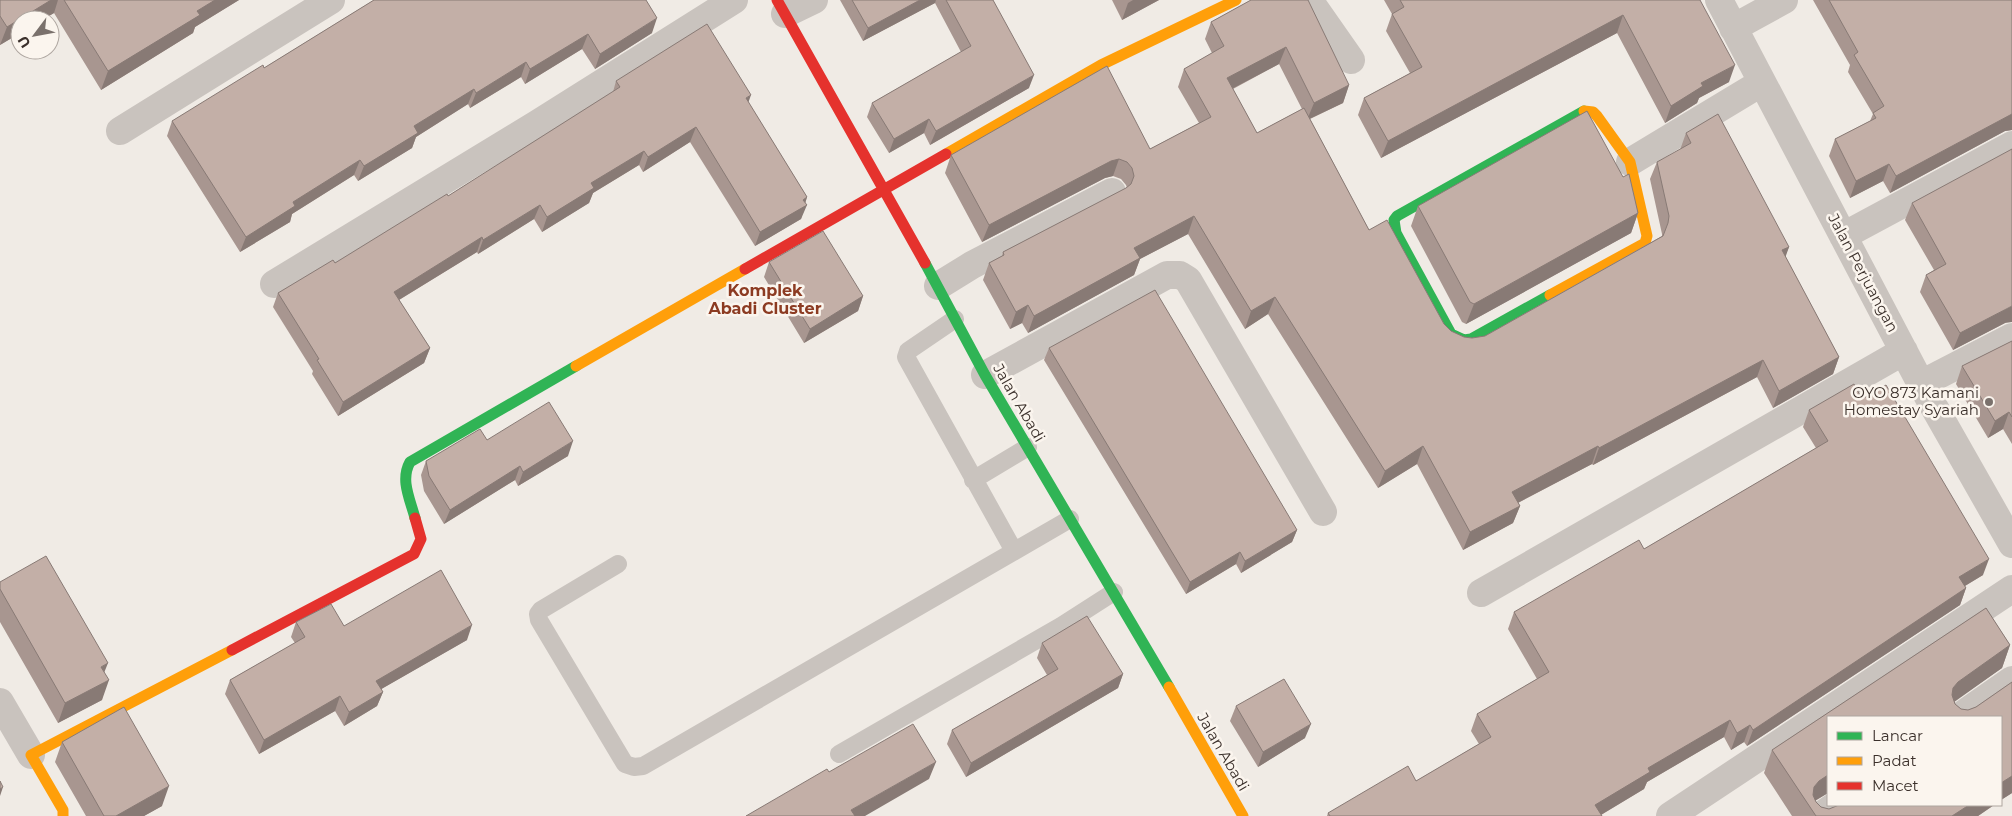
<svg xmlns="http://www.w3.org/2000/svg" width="2012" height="816" font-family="Montserrat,sans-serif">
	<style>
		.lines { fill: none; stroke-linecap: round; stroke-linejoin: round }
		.lane { stroke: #c9c3be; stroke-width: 18 }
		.street { stroke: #c9c3be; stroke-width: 28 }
		.fast { stroke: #30b455; stroke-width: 11 }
		.slow { stroke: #ff9f0a; stroke-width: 11 }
		.jam { stroke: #e5322d; stroke-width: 11 }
		.wall { fill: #a89690; fill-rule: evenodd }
		.shaded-wall { fill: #887a75 }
		.building { fill: #c3afa7; stroke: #887a75 }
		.poi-dot { fill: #7a716c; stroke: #fbf5ee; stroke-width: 2 }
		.labels { text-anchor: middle; stroke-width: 5; stroke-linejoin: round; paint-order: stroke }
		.street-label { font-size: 15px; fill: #3b302b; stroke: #fbf5ee }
		.poi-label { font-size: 15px; fill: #3b302b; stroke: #fbf5ee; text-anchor: end }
		.neighbourhood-label { font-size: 16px; font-weight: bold; fill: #8c3b22; stroke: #fbf5ee }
	</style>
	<rect width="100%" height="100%" fill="#f0ebe5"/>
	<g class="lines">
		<path class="lane" d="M955 319 908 351 906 357 1014 551
			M973 480 1028 447
			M618 564 541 610 538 614 539 620 625 764 634 767 643 766 1070 519
			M839 754 1061 626 1114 592"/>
		<path class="street" d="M1309 0 1351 60
			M1719 0 1921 384 2012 544
			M785 14 814 0
			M1733 28 1784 0
			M120 131 331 0
			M1630 162 1761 83
			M1843 236 2012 145
			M274 284 537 124 734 0
			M938 286 972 265 1112 192
			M985 375 1167 275H1180L1188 280 1323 512
			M1921 384 2012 337
			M1481 593 1904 351
			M0 702 31 755
			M1959 717 2012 680
			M1670 816 2012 589
			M1820 816 1836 805"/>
		<path class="fast" d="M925 263 985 375 1169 687
			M1550 295 1471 339 1464 340 1451 334 1396 233 1394 220 1397 216 1584 111
			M415 518C410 499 400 480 410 462L576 366"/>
		<path class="slow" d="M946 154 1101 65 1236 0
			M1550 295 1645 243 1647 236 1630 162 1597 116 1593 112 1584 111
			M576 366 745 269
			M1169 687 1243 816
			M63 816V810L31 755 232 650"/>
		<path class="jam" d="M777 0 925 263
			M745 269 946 154
			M232 650 414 554 421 539 415 518"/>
	</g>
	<path class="wall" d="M0 0H239L195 27 193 33 101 90 54 13 0 45Z
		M374 0 652 33 595 69 582 49 525 84 521 77 470 108 468 104 416 137 412 148 358 181 354 175 292 214 290 222 240 252 167 136 172 121 264 68Z
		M840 0H993L1029 88 930 145 924 133 889 153 867 117 872 103 961 52 935 3 863 41Z
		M1112 0H1159L1122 20Z
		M1251 0 1349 85 1343 103 1310 119 1369 230 1444 324 1451 331 1464 337 1472 338 1485 336 1662 236V234L1650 179 1657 162 1680 150 1686 133 1789 247 1785 256 1839 357 1833 374 1773 408 1757 377 1593 465 1592 464 1518 503 1520 506 1513 523 1463 550 1417 464 1378 488 1268 314 1245 329 1188 234 1140 259 1134 275 1028 333 1022 323 1010 329 983 280 989 263 1002 256 1003 252 1127 188 1126 185 1121 179 1113 176 1105 178 982 242 945 173 951 155 1150 149 1199 123 1178 87 1184 69 1212 53 1205 39 1211 22ZM1279 64 1302 109 1257 133 1233 89Z
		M1384 0H1700L1729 82 1699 98 1697 103 1665 123 1617 33 1381 158 1358 115 1364 98 1410 73 1386 31 1392 14Z
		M1813 0H2012V130L2005 131 1890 193 1883 181 1850 198 1829 156 1835 139 1870 121 1873 114 1848 72 1850 65Z
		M616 81 748 102 807 197 801 219 755 246 690 142 643 172 639 165 593 193 589 203 542 232 534 219 478 254 477 252 399 300 430 348 424 363 338 416 312 374 313 371 273 307 278 293 335 263 448 196 613 92Z
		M1623 177 1638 213 1631 233 1466 324 1462 322 1411 226 1418 206Z
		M1912 203 2005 323 1953 350 1920 292 1926 275 1934 270 1905 220Z
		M769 262 863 296 858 311 804 343 764 277Z
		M2012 341V444L2003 429 1988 438 1956 384 1962 366Z
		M1049 348 1297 530 1292 542 1241 573 1236 564 1186 594 1044 360Z
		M1862 399 1983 575 1965 586 1966 588 1960 605 1747 746 1744 742 1731 750 1724 737 1647 782 1644 789 1601 815 1602 816H1327L1328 813 1416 781 1479 744 1471 731 1477 714 1537 679 1508 629 1514 612 1644 549 1816 448 1803 427 1809 410Z
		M487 440 568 456 518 486 515 480 444 524 424 491 421 475 426 461Z
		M0 582 104 672 102 700 58 723 0 622Z
		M1986 608 2010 645 2002 668 1954 701 1955 704 1961 709 1968 710 1976 707 2012 682V793L2001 800V717H1828V793L1815 801 1821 807 1829 809 1839 805H1994L1978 816H1792L1764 773 1772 750Z
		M296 622 344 626 467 640 381 689 383 692 377 706 344 726 335 711 259 754 225 694 230 680 295 643 291 637Z
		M1042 643 1123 674 1118 688 966 777 947 744 952 730 1047 675 1037 658Z
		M1236 706 1305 738 1258 767 1230 721Z
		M62 742 162 806 144 816H86L55 762Z"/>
	<path class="shaded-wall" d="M51 0H58L54 13 42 20H20V33L0 45 7 27Z
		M215 0H239L195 27 193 33 101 90 108 71 197 11Z
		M920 0H936L935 3 863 41 868 28Z
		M1133 0H1159L1122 20 1128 3Z
		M1623 15 1617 33 1381 158 1388 141Z
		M657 18 652 33 595 69 600 54Z
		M588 34 582 49 525 84 530 69Z
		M1286 47 1279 64 1220 95 1227 78Z
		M526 62 521 77 470 108 476 93Z
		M1735 65 1729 82 1699 98 1697 103 1665 123 1671 106 1701 83Z
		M1034 75 1029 88 930 145 936 131Z
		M1349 85 1343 103 1307 120 1314 103Z
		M474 89 468 104 416 137 412 148 358 181 364 166 414 126Z
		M751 95 746 109V98Z
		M2012 114V130L2005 131 1890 193 1896 176Z
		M929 119 924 133 889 153 894 139Z
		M696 127 690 142 643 172 648 157Z
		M644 151 639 165 593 193 589 203 542 232 547 217 591 183Z
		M1119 159 1113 176 1105 178 982 242 989 225 1111 161Z
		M360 160 354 175 292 214 290 222 240 252 246 237 293 202Z
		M1889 164 1883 181 1850 198 1856 181Z
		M807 197 804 206 807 205 801 219 755 246 760 232Z
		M540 205 534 219 478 254 483 240Z
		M1638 213 1631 233 1466 324 1474 304Z
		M1194 216 1188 234 1140 259 1134 275 1028 333 1034 316 1134 248Z
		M482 237 477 252 389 306 394 292Z
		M1789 247 1783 264 1782 250Z
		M863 296 858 311 804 343 810 329Z
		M1275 297 1268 314 1245 329 1251 311Z
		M1028 305 1022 323 1010 329 1016 312Z
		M2012 306V322L2005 323 1953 350 1960 333Z
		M430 348 424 363 338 416 343 402Z
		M1839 357 1833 374 1773 408 1779 391Z
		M1763 360 1757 377 1593 465 1599 448Z
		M2009 412 2003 429 1988 438 1995 421Z
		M573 441 568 456 518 486 523 472Z
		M1423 446 1417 464 1378 488 1385 471Z
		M1598 446 1592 464 1506 509 1512 492Z
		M520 466 515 480 444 524 450 510Z
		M1520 506 1513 523 1463 550 1470 532Z
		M1297 530 1292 542 1241 573 1245 561Z
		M1240 552 1236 564 1186 594 1190 582Z
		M1989 559 1983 575 1953 593 1959 577Z
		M1966 588 1960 605 1747 746 1753 730Z
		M472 625 467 640 371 695 376 681Z
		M2010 645 2002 668 1950 705 1953 688 1958 682Z
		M108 663 100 683 101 667Z
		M1123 674 1118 688 966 777 971 763Z
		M109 680 102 700 58 723 65 703Z
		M383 692 377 706 344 726 349 712Z
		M340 696 335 711 259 754 264 740Z
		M1730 720 1724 737 1647 782 1644 789 1599 816 1595 805 1648 768Z
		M1311 724 1305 738 1258 767 1263 752Z
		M1750 725 1744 742 1731 750 1737 733Z
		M936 762 929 779 865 816H849L851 810Z
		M1828 775V793L1811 803 1814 787 1819 781Z
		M2012 776V793L2001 800V783Z
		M169 786 162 806 144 816H116Z
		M3 787 0 796V789Z
		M1969 805H1994L1978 816H1952Z"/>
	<path class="building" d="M0 0H51L7 27 0 16Z
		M64 0H215L197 11 200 15 108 71Z
		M374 0H646L657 18 600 54 588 34 530 69 526 62 476 93 474 89 414 126 418 133 364 166 360 160 293 202 295 206 246 237 172 121 263 65 264 68Z
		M852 0H920L868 28Z
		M946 0H993L1034 75 936 131 929 119 894 139 872 103 971 46Z
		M1251 0H1308L1349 85 1314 103 1286 47 1227 78 1257 133 1304 108 1369 230 1387 220 1444 324 1451 331 1464 337 1472 338 1485 336 1663 236 1668 223 1669 216 1657 162 1691 143 1686 133 1718 114 1789 247 1782 250 1839 357 1779 391 1763 360 1599 448 1598 446 1512 492 1520 506 1470 532 1423 446 1385 471 1275 297 1251 311 1194 216 1134 248 1140 258 1034 316 1028 305 1016 312 989 263 1004 255 1003 252 1126 188 1131 184 1134 176 1132 168 1127 162 1119 159 1111 161 989 225 951 155 1107 66 1150 149 1211 117 1184 69 1224 46 1211 22Z
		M1400 0H1700L1735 65 1701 83 1703 86 1671 106 1623 15 1388 141 1364 98 1422 67 1392 14 1404 7Z
		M1829 0H2012V114L1896 176 1889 164 1856 181 1835 139 1876 118 1873 113 1884 106 1854 55 1858 52Z
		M707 24 751 95 746 98 807 197 803 200 807 205 760 232 696 127 648 157 644 151 591 183 594 188 547 217 540 205 483 240 482 237 394 292 430 348 343 402 317 360 319 359 278 293 333 260 335 263 447 194 448 196 620 87 616 81Z
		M1587 111 1623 177 1629 174 1638 213 1474 304 1470 302 1418 206Z
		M2012 149V306L1960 333 1926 275 1946 264 1912 203Z
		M823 231 863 296 810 329 769 262Z
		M1155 290 1297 530 1245 561 1240 552 1190 582 1049 348Z
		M2012 341V417L2009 412 1995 421 1962 366Z
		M1854 384 1862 399 1886 385 1989 559 1959 577 1966 588 1753 730 1750 725 1737 733 1730 720 1648 768 1650 772 1595 805 1602 816H1330L1328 813 1408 766 1416 781 1491 737 1477 714 1549 672 1514 612 1639 540 1644 549 1828 441 1809 410Z
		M549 402 573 441 523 472 520 466 450 510 429 476 426 461 480 429 487 440Z
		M46 556 108 663 101 667 109 680 65 703 0 589V582Z
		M441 570 472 625 376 681 383 692 349 712 340 696 264 740 230 680 305 637 296 622 331 604 344 626Z
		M1986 608 2010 645 1958 682 1953 688 1952 695 1955 704 1961 709 1968 710 1976 707 2012 682V776L2001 783V717H1828V775L1819 781 1814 787 1813 795 1816 802 1821 807 1829 809 1839 805H1969L1952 816H1816L1772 750Z
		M1087 616 1123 674 971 763 952 730 1058 669 1042 643Z
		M1284 679 1311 724 1263 752 1236 706Z
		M124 707 169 786 116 816H104L62 742Z
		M913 724 936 762 851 810 855 816H746L827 769 829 772Z
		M0 781 3 787 0 789Z"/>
	<circle class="poi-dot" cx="1989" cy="402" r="5"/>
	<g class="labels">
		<g class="street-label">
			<text transform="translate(1863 273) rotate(62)" y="5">Jalan Perjuangan</text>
			<text transform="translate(1019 403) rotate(60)" y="5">Jalan Abadi</text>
			<text transform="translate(1223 752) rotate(60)" y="5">Jalan Abadi</text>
		</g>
		<g class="poi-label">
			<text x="1979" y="398">OYO 873 Kamani<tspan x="1979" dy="17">Homestay Syariah</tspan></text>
		</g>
		<g class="neighbourhood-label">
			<text x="765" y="296">Komplek<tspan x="765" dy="18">Abadi Cluster</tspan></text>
		</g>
	</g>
	<rect x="1827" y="716" width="175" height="90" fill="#fbf5ee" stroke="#aea6a0"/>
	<rect x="1837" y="732" width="25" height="8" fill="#30b455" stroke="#aea6a0"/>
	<text x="1872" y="741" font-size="15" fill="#3b302b">Lancar</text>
	<rect x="1837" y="757" width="25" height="8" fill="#ff9f0a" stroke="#aea6a0"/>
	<text x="1872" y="766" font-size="15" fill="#3b302b">Padat</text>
	<rect x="1837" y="782" width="25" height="8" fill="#e5322d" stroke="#aea6a0"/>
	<text x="1872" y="791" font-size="15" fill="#3b302b">Macet</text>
	<g transform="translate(35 35) rotate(238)"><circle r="24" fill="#fbf5ee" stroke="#aea6a0"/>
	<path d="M0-4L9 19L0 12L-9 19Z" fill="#7a716c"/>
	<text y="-8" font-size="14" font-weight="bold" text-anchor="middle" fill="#3b302b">U</text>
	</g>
</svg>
